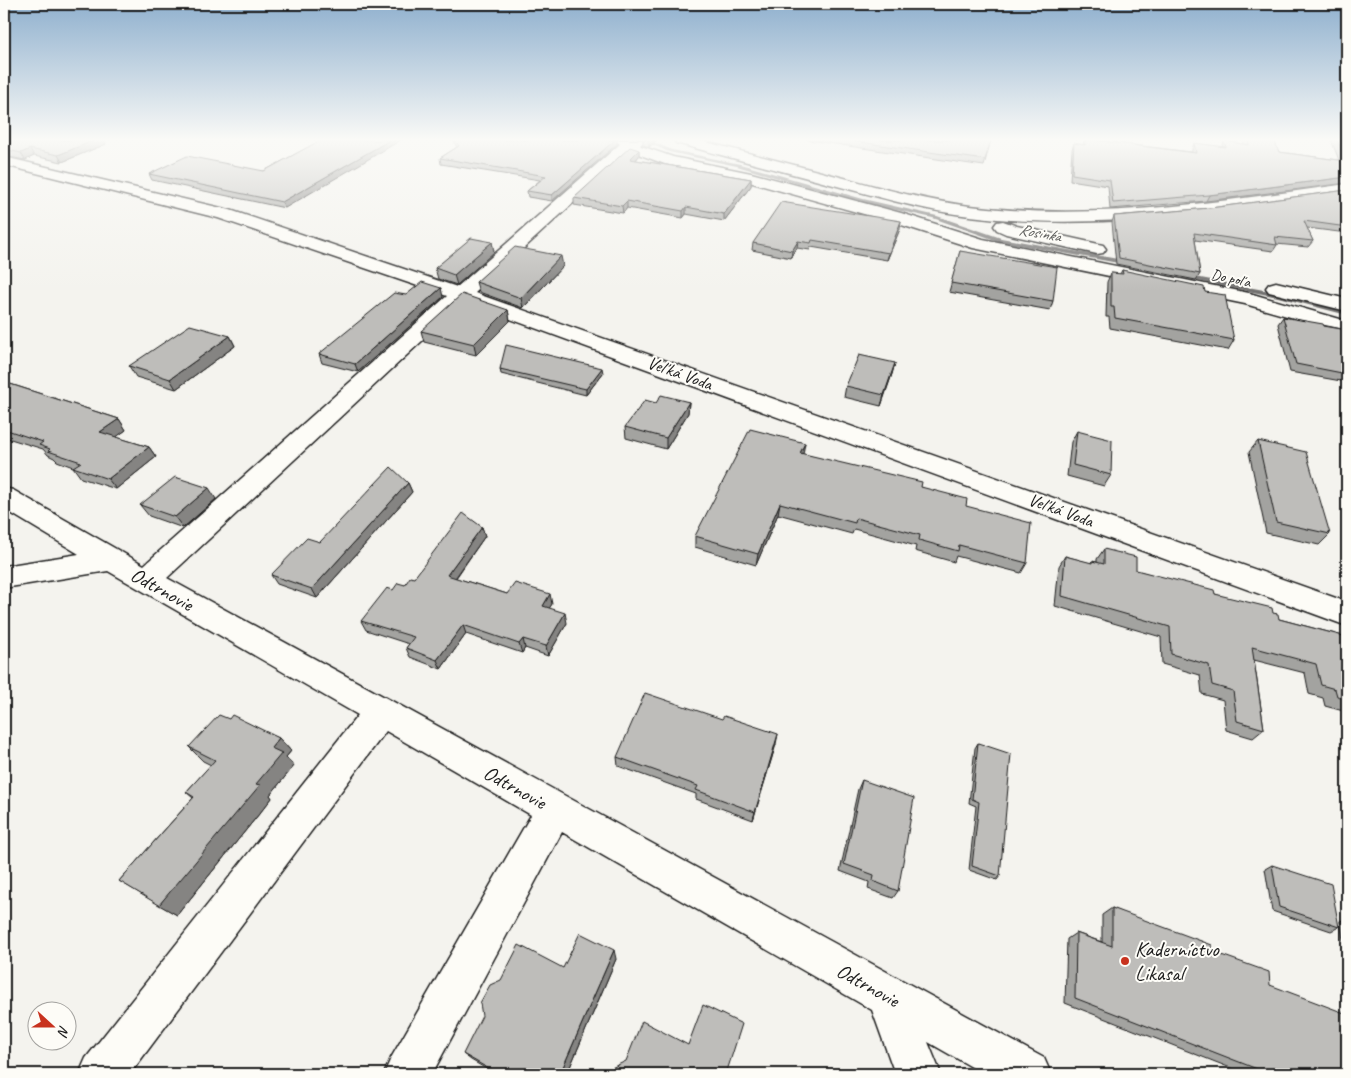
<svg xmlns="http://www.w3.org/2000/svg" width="1351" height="1078" font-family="Caveat,sans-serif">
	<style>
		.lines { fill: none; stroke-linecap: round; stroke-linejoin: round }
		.stream { fill: #72716f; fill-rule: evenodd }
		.street-casing { stroke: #1c1c1c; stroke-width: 3 }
		.street { fill: #fdfcf7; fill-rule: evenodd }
		.wall { fill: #a3a3a0; stroke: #1c1c1c }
		.shaded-wall { fill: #858482; stroke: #1c1c1c }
		.building { fill: #bebdba; stroke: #1c1c1c }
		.poi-dot { fill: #c8321e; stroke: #fdfcf7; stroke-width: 2 }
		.labels { text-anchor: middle; stroke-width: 4; stroke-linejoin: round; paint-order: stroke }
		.far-street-label { font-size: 15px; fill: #1c1c1c; stroke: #fdfcf7 }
		.far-water-label { font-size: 16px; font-style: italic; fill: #5c5c5a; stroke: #fdfcf7 }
		.street-label { font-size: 18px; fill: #1c1c1c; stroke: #fdfcf7 }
		.near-street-label { font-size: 21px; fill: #1c1c1c; stroke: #fdfcf7 }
		.near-poi-label { font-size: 21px; fill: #1c1c1c; stroke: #fdfcf7; text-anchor: start }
	</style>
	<rect width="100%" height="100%" fill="#f4f3ee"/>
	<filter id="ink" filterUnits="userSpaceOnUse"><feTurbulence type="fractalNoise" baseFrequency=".02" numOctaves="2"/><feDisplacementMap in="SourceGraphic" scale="10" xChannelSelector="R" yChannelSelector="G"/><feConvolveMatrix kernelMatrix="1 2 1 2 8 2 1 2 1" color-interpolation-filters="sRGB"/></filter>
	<g filter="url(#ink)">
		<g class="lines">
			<path class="stream" d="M642 140H649L672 150 740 164 863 199 937 216 1001 238 1129 261 1132 263 1129 265 998 241 933 218 860 202 737 166 669 152Z
				M1185 275 1279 293 1347 311V315L1278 297 1183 278V276Z"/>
			<defs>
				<path id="street" d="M615 140H645L640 145 641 146 673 157 751 173 901 213 983 239 1249 293 1347 321V333L1245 304 973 248 889 221 749 182 665 164 630 151 475 293 1347 602V626L464 302 167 578 1044 1058 1051 1074H984L928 1042 941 1074H895L872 1010 562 832 432 1074H384L391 1058 531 815 386 731 130 1074H79L86 1058 358 715 108 571 4 588V566L79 554 4 509V488L13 490 144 565 447 296 218 218 4 165V157L230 210 457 287 620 144Z
					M674 140H698C748 153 798 166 848 179 889 190 929 201 970 206 1096 222 1223 201 1347 184V194C1223 211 1095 232 970 216 926 211 883 198 841 187 786 172 731 158 676 143Z
					M1003 221 1017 226 1103 245 1106 249 1103 253 1097 254 1006 234 997 230 994 226 997 222Z
					M1276 282 1347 299V311L1269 292 1266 288 1269 284Z"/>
			</defs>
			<use href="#street" class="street-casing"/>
			<use href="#street" class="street"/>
		</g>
		<path class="wall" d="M4 140H104L106 144 62 162 34 156 25 160 4 156Z
			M321 140 285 208 152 180 149 174 264 171Z
			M453 140H617V144L552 201 528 197 527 191 540 180 441 164 440 158 457 147Z
			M643 140H657L649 147 643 145Z
			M808 140H991L984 166Z
			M1084 140H1093L1192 152V149L1194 143 1222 147 1224 141 1244 144 1243 140H1274L1279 152 1339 160 1331 140H1347V183L1206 201 1110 209 1108 186 1070 180 1072 149 1074 143 1083 145Z
			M639 150V156L636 160 751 179V186L724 221 686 214 683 218 627 208 623 213 574 205V198Z
			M1347 190V233L1307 228 1313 241 1308 247 1276 244 1277 245 1273 251 1195 240 1200 274 1196 280 1116 264 1112 222 1114 216 1210 208Z
			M900 229 887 260 811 247 810 250 797 248 791 258 752 250 753 243Z
			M492 242 494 252 457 285 438 279 435 268Z
			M960 251 1053 301 1050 310 949 292Z
			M563 266 523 308 479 292 476 282Z
			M1122 270 1205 292 1234 340 1228 350 1110 328 1109 317H1106L1107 282 1111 273 1120 274Z
			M443 297 358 372 322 363 319 354Z
			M508 310 510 321 476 355 424 342 421 331Z
			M1283 317 1347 330V382L1290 372 1278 324Z
			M230 336 235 346 176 389 136 377 129 366Z
			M895 363 892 374 881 406 844 397 846 386Z
			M500 369 603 373 586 395 501 374Z
			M4 382 119 419 126 430 116 437 149 447 156 457 116 489 81 478 73 467 57 461 54 458 48 455 43 449 4 437Z
			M689 402 688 413 666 449 626 438 625 427 656 403Z
			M1077 431 1111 475 1104 486 1067 476 1071 442Z
			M1258 441 1330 534 1319 545 1266 533 1249 452Z
			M803 454 921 487 966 506 1027 563 1021 573 956 556 954 562 915 551 916 546 854 529 852 534 778 514 756 565 695 547V536Z
			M408 483 412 492 317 598 277 584 271 575Z
			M216 499 183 528 149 516 140 505Z
			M482 527 485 536 456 578 507 594 552 604 549 608 567 623 548 656 525 648 522 653 466 634 441 669 410 657 406 648 409 644 366 630 361 621 393 590 405 585Z
			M1104 549 1136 570 1215 594 1273 613 1279 619 1347 637V712L1325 706 1323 698 1309 694 1305 673 1254 660 1264 729 1253 738 1226 730 1223 700 1202 694 1200 675 1162 664 1161 637 1055 606 1059 566 1065 556 1090 563 1092 561 1097 562V559Z
			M229 719 279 738 291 751 286 757 294 766 270 795 272 798 177 915 119 881 193 798 186 792 211 765 203 761 189 747Z
			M978 743 1000 876 997 880 969 870 976 806 969 803 975 748Z
			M776 744 753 820 696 799V794L618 766 617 757Z
			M862 780 898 891 893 898 868 889 869 882 840 871 858 789Z
			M1272 865 1339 927 1331 931 1272 911 1265 869Z
			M1112 908 1213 952 1270 985 1347 1074H1246L1065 1003 1067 939 1076 933 1102 942V915Z
			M1347 918V964L1340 921Z
			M616 959 567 1074H495L471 1060 463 1054 563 968Z"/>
		<path class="shaded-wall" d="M95 140H104L106 144 62 162 58 155Z
			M390 140H401L285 208 282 202Z
			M615 140H617V144L552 201V195Z
			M651 140H657L649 147V142Z
			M30 149 34 156 25 160 21 153Z
			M639 150V156L630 166V159Z
			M1347 177V183L1206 201 1209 195Z
			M751 179V186L724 221V214Z
			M627 201V208L623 213 622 206Z
			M686 207V214L683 218V211Z
			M901 221 900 229 887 260 889 253Z
			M798 241 797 248 791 258 792 251Z
			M492 242 494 252 457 285 454 275Z
			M561 256 563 266 523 308 521 298Z
			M441 288 443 297 358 372 355 364Z
			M508 310 510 321 476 355 474 344Z
			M230 336 235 346 176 389 170 379Z
			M895 363 892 374 881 406 884 395Z
			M602 368 603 373 586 395V389Z
			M689 402 688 413 666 449V438Z
			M119 419 126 430 108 443 100 432Z
			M805 443 803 454 800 453Z
			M149 447 156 457 116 489 108 479Z
			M408 483 412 492 317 598 312 589Z
			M209 488 216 499 183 528 175 517Z
			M780 503 778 514 756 565 758 554Z
			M482 527 485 536 451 584 447 575Z
			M550 594 552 604 545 615 543 606Z
			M565 613 567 623 548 656 546 646Z
			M463 625 466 634 441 669 437 660Z
			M523 639 525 648 522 653 519 644Z
			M778 734 776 744 753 820 755 812Z
			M279 738 291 751 286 757 294 766 270 795 272 798 177 915 159 905 256 784 271 748Z
			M614 950 616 959 567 1074H560Z"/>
		<path class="building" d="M4 140H95L58 155 30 149 21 153 4 149Z
			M321 140H390L282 202 149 174 187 156 264 171Z
			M455 140H615L552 195 527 191 546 176 440 158 459 146Z
			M846 140H991L985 160Z
			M1085 140H1093L1196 153 1194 143 1226 147 1224 141 1249 145 1248 140H1274L1279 152 1346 161 1337 140H1347V177L1209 195 1113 203 1110 180 1072 174 1074 143 1085 145Z
			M630 147 639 150 630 159 751 179 724 214 686 207 683 211 627 201 622 206 574 198Z
			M1347 190V227L1304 221 1313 241 1275 237 1277 245 1194 233 1200 274 1119 258 1114 216 1210 208Z
			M781 202 901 221 889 253 812 240 811 243 798 241 792 251 753 243Z
			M471 238 492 242 454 275 435 268Z
			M515 247 561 256 521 298 476 282Z
			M960 251 1057 267 1053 301 951 283Z
			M1122 270 1204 287 1205 292 1225 295 1234 340 1115 318 1114 307H1111V273L1123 274Z
			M422 282 441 288 355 364 319 354 394 293 406 295Z
			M462 294 508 310 474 344 421 331Z
			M1283 317 1323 324 1324 326 1347 330V374L1296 364Z
			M190 325 230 336 170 379 129 366Z
			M506 345 602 368 586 389 500 369Z
			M859 355 895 363 884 395 846 386Z
			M4 382 119 419 100 432 149 447 108 479 73 467 81 462 48 451 50 449 39 445 43 442 4 429Z
			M661 395 689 402 666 438 625 427 645 400 656 403Z
			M750 429 805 443 800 453 922 482 921 487 967 499 966 506 1031 523 1027 563 959 545 958 551 919 540 920 535 856 518 855 523 780 503 758 554 695 536Z
			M1077 431 1112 440 1111 475 1073 465Z
			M1258 441 1306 452 1330 534 1276 522Z
			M391 467 408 483 312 589 271 575 307 538 320 542Z
			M175 477 209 488 175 517 140 505Z
			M463 513 482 527 447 575 507 594 515 583 550 594 543 606 565 613 546 646 523 639 519 644 463 625 437 660 406 648 414 637 361 621 387 588 393 590 398 583 405 585 410 577 414 578Z
			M1104 549 1136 557V570L1214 590 1215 594 1272 608 1273 613 1278 614 1279 619 1347 637V699L1337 696 1335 689 1321 685 1316 664 1252 647 1264 729 1237 721 1233 691 1212 685 1209 665 1171 654 1170 627 1062 596 1065 556 1092 563V561L1104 564Z
			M645 693 722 719 724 716 778 734 755 812 696 790 698 786 617 757Z
			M219 715 229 719 232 715 279 738 271 748 282 753 256 784 260 785 159 905 119 881 194 797 186 792 215 760 189 747Z
			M978 743 1011 754 1000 876 972 866 979 802 972 799Z
			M862 780 914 798 898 891 873 881 874 875 844 864Z
			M1272 865 1331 884 1339 927 1279 907Z
			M1112 908 1212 945 1213 952 1269 972 1270 985 1347 1014V1074H1270L1075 998 1076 933 1112 946Z
			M580 933 614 950 560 1074H498L463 1054 482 1016 480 1003 490 985 501 980 519 945 563 968Z
			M703 1005 742 1024 726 1074H604L603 1072 626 1061 642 1021 688 1045Z"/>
	</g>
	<linearGradient id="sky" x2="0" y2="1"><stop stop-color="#8fb0ce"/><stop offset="0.48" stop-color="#fafaf7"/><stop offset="1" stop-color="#fafaf7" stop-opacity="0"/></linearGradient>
	<rect width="1351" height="291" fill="url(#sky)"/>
	<circle class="poi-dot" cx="1125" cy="961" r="5"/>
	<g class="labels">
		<g class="far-street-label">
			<text transform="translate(1231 278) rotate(12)" y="5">Do poľa</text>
		</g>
		<g class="far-water-label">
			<text transform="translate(1040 232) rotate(10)" y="6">Rosinka</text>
		</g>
		<g class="street-label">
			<text transform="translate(680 373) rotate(20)" y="6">Veľká Voda</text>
			<text transform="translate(1061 510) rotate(20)" y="6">Veľká Voda</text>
		</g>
		<g class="near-street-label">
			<text transform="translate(162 589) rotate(29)" y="7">Odtrnovie</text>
			<text transform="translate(515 787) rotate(29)" y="7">Odtrnovie</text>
			<text transform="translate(868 985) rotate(29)" y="7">Odtrnovie</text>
		</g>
		<g class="near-poi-label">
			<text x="1135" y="956">Kaderníctvo<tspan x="1135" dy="24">Likasal</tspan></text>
		</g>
	</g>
	<rect width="1351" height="1078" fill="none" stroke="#fdfcf7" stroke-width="20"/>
	<rect x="10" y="10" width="1331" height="1058" fill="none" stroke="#1c1c1c" stroke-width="2" filter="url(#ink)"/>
	<g transform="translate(52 1026) rotate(111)"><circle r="24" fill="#fdfcf7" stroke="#a3a29f"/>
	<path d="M0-4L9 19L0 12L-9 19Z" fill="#c8321e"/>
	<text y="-8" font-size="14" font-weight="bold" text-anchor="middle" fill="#1c1c1c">N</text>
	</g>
</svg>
